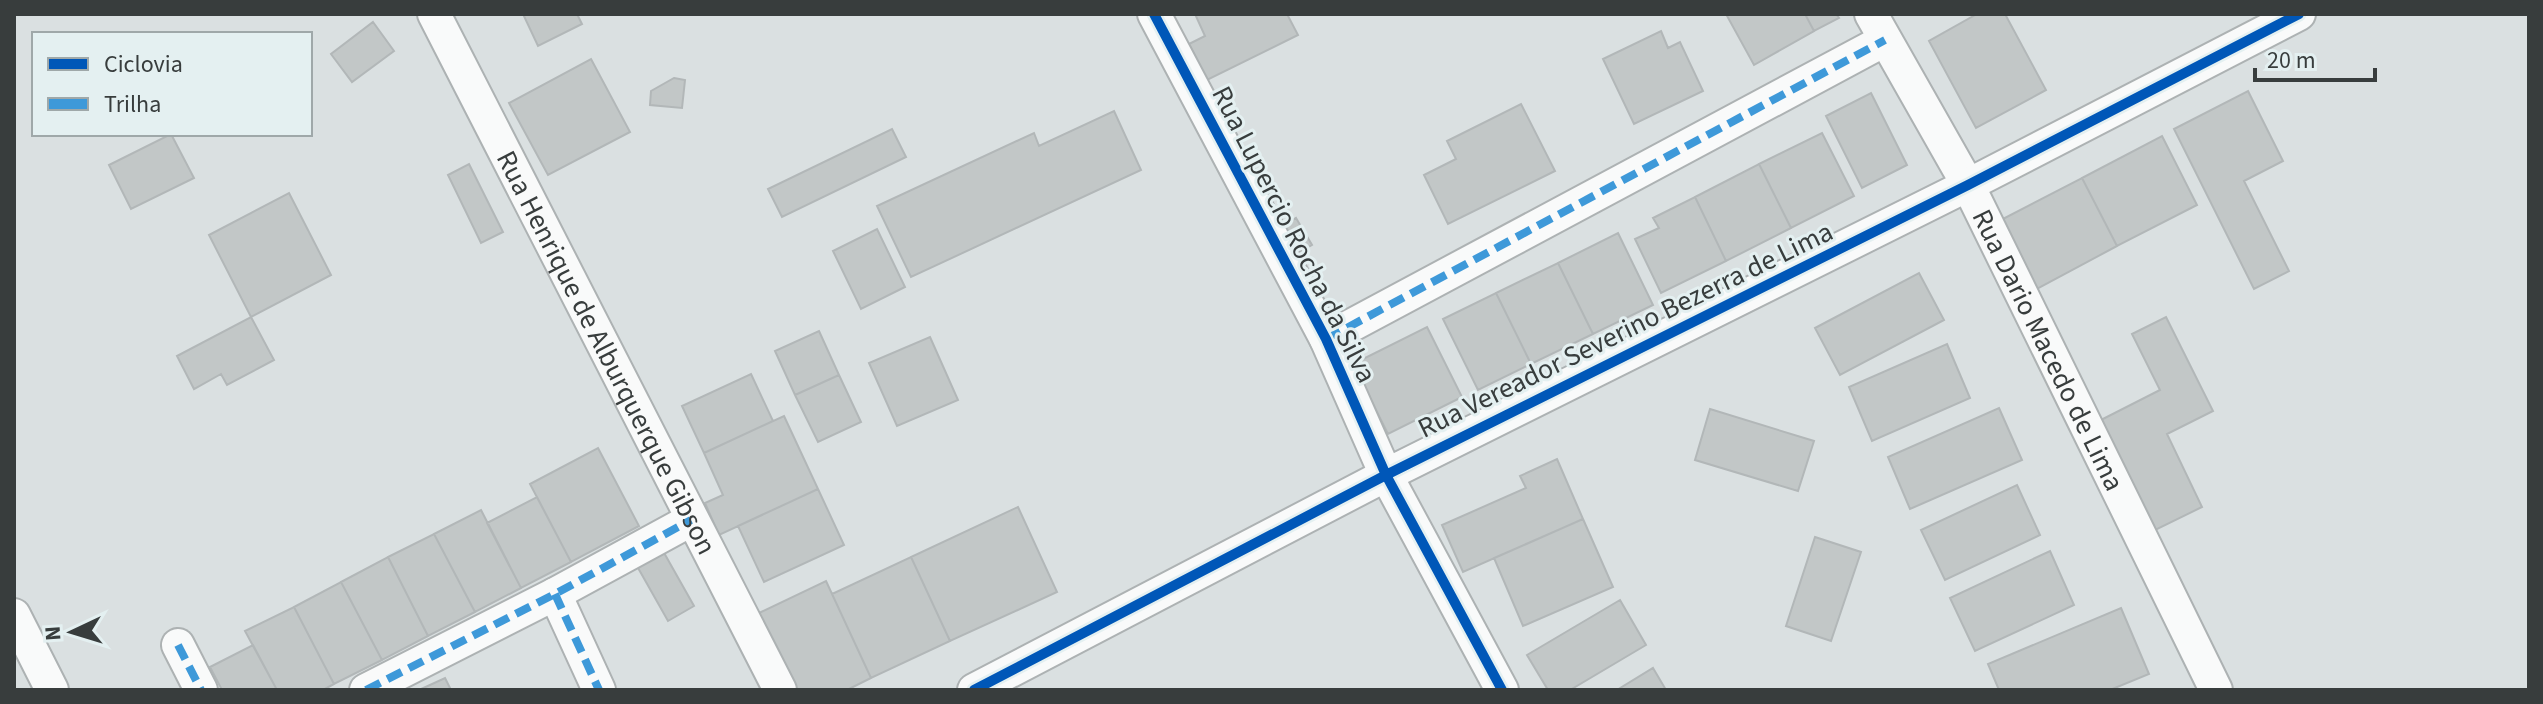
<svg xmlns="http://www.w3.org/2000/svg" width="2543" height="704" font-family="'Source Sans 3',sans-serif">
	<style>
		.building { fill: #c2c7c7; stroke: #b2b7b8; stroke-width: 2 }
		.lines { fill: none; stroke-linecap: round; stroke-linejoin: round }
		.minor-casing { stroke: #adb2b3; stroke-width: 36 }
		.minor { stroke: #f9fafa; stroke-width: 32 }
		.quiet { stroke: #3e99d9; stroke-width: 8; stroke-dasharray: 16 8; stroke-linecap: butt }
		.cycleway-casing { stroke: #e4f0f1; stroke-width: 15 }
		.cycleway { stroke: #0057b8; stroke-width: 10 }
		.labels { text-anchor: middle; stroke-width: 6; stroke-linejoin: round; paint-order: stroke }
		.street-label { font-size: 28px; fill: #383d3d; stroke: #e4f0f1 }
	</style>
	<rect width="100%" height="100%" fill="#dae0e1"/>
	<path class="building" d="M523 14H577L582 24 538 46Z
		M1195 14H1287L1298 35 1207 80 1189 44 1205 36Z
		M1726 14H1805L1814 31 1754 65Z
		M1805 14H1836L1839 18 1814 31Z
		M1977 14H2005L2046 90 1976 128 1929 41Z
		M373 22 394 51 352 82 331 54Z
		M1661 31 1668 48 1680 42 1703 91 1634 124 1603 59Z
		M591 59 630 132 548 175 509 103Z
		M674 78 685 80 682 108 650 105 651 91Z
		M2248 91 2283 161 2244 181 2289 271 2254 289 2174 129Z
		M1871 93 1907 165 1862 188 1826 116Z
		M1521 104 1555 171 1448 224 1424 175 1456 159 1447 141Z
		M1114 111 1141 170 911 277 877 206 1034 133 1039 146Z
		M892 129 906 157 782 217 768 189Z
		M1822 133 1854 196 1791 228 1759 164Z
		M171 134 194 178 131 209 109 165Z
		M2162 136 2197 205 2117 246 2082 178Z
		M469 164 503 232 481 243 448 175Z
		M1759 164 1791 228 1726 261 1695 197Z
		M2082 178 2117 246 2035 290 1999 221Z
		M289 193 331 275 251 317 209 235Z
		M1695 197 1726 261 1661 293 1635 239 1659 228 1653 218Z
		M1296 218 1312 245 1293 256 1278 229Z
		M877 229 905 287 861 309 833 251Z
		M1618 233 1653 305 1593 334 1558 263Z
		M1558 263 1593 334 1531 364 1496 293Z
		M1919 273 1944 320 1840 375 1815 328Z
		M1496 293 1531 364 1478 390 1443 319Z
		M251 317 274 360 227 385 221 374 194 389 177 356Z
		M2166 317 2213 411 2167 434 2202 507 2147 534 2093 424 2160 390 2132 334Z
		M1427 327 1462 397 1388 434 1353 364Z
		M819 331 839 375 795 395 775 351Z
		M930 337 958 400 897 426 869 363Z
		M1947 344 1970 398 1872 441 1849 387Z
		M751 374 773 421 704 453 682 406Z
		M839 375 861 422 818 442 795 395Z
		M1999 408 2022 460 1910 509 1888 457Z
		M1710 409 1814 441 1798 491 1695 460Z
		M784 416 818 489 719 535 705 503 723 495 704 453Z
		M598 448 639 526 571 562 530 484Z
		M1557 459 1583 519 1463 572 1442 525 1526 488 1520 476Z
		M2017 485 2040 535 1945 580 1921 530Z
		M818 489 844 545 764 582 738 526Z
		M537 497 571 562 521 588 487 523Z
		M1018 507 1057 592 950 641 911 557Z
		M481 510 521 588 475 612 434 534Z
		M1583 519 1613 587 1523 626 1494 558Z
		M434 534 475 612 428 636 388 557Z
		M1815 537 1861 552 1831 641 1786 626Z
		M663 551 694 606 668 621 637 566Z
		M2050 551 2074 605 1975 651 1950 598Z
		M388 557 428 636 382 660 341 582Z
		M911 557 950 641 871 678 832 594Z
		M826 581 871 678 847 690H796L759 613Z
		M341 582 382 660 334 684 294 607Z
		M1620 600 1646 645 1570 690H1548L1527 655Z
		M294 607 334 684 323 690H277L245 631Z
		M2121 608 2149 674 2110 690H1999L1988 664Z
		M253 645 277 690H222L210 667Z
		M1653 668 1666 690H1617Z
		M445 678 451 690H419Z"/>
	<g class="lines">
		<defs>
			<g id="minor">
				<path id="s1" d="M434 14 780 690"/>
				<path d="M1154 14 1326 339 1386 475 1502 690"/>
				<path id="s2" d="M1871 14 1968 185 2216 690"/>
				<path d="M1326 339 1885 40"/>
				<path d="M555 594 599 690"/>
				<path d="M14 615 52 690"/>
				<path d="M178 645 201 690"/>
				<path d="M366 690 555 594 691 520"/>
				<path d="M974 690 1386 475 1968 185 2299 14"/>
			</g>
		</defs>
		<use href="#minor" class="minor-casing"/>
		<use href="#minor" class="minor"/>
		<path class="quiet" d="M1326 339 1885 40
			M555 594 599 690
			M178 645 201 690
			M366 690 555 594 691 520"/>
		<defs>
			<path id="cycleway" d="M1154 14 1326 339 1386 475 1502 690
				M974 690 1386 475 1968 185 2299 14"/>
		</defs>
		<use href="#cycleway" class="cycleway-casing"/>
		<use href="#cycleway" class="cycleway"/>
	</g>
	<g class="labels">
		<g class="street-label">
			<text transform="translate(1295 234) rotate(63)" y="10">Rua Lupercio Rocha da Silva</text>
			<text transform="translate(1625 329) rotate(-26)" y="10">Rua Vereador Severino Bezerra de Lima</text>
			<text dy="10" stroke="none"><textPath href="#s2" startOffset="380">Rua Dario Macedo de Lima</textPath></text>
			<text dy="10" stroke="none"><textPath href="#s1" startOffset="380">Rua Henrique de Alburquerque Gibson</textPath></text>
		</g>
	</g>
	<rect width="2543" height="704" fill="none" stroke="#383d3d" stroke-width="32"/>
	<rect x="32" y="32" width="280" height="104" fill="#e4f0f1" stroke="#9fa8a9" stroke-width="2"/>
	<rect x="48" y="58" width="40" height="12" fill="#0057b8" stroke="#9fa8a9" stroke-width="2"/>
	<text x="104" y="72" font-size="24" fill="#383d3d">Ciclovia</text>
	<rect x="48" y="98" width="40" height="12" fill="#3e99d9" stroke="#9fa8a9" stroke-width="2"/>
	<text x="104" y="112" font-size="24" fill="#383d3d">Trilha</text>
	<g transform="translate(72 632) rotate(266)" stroke="#e4f0f1" stroke-width="6" paint-order="stroke">
	<path d="M0-6L14 30L0 20L-14 30Z" fill="#383d3d"/>
	<text y="-12" font-size="22" font-weight="bold" text-anchor="middle" fill="#383d3d">N</text>
	</g>
	<path d="M2255 68v12h120v-12" fill="none" stroke="#383d3d" stroke-width="4"/>
	<text x="2267" y="68" font-size="24" fill="#383d3d" stroke="#e4f0f1" stroke-width="6" paint-order="stroke">20 m</text>
</svg>
